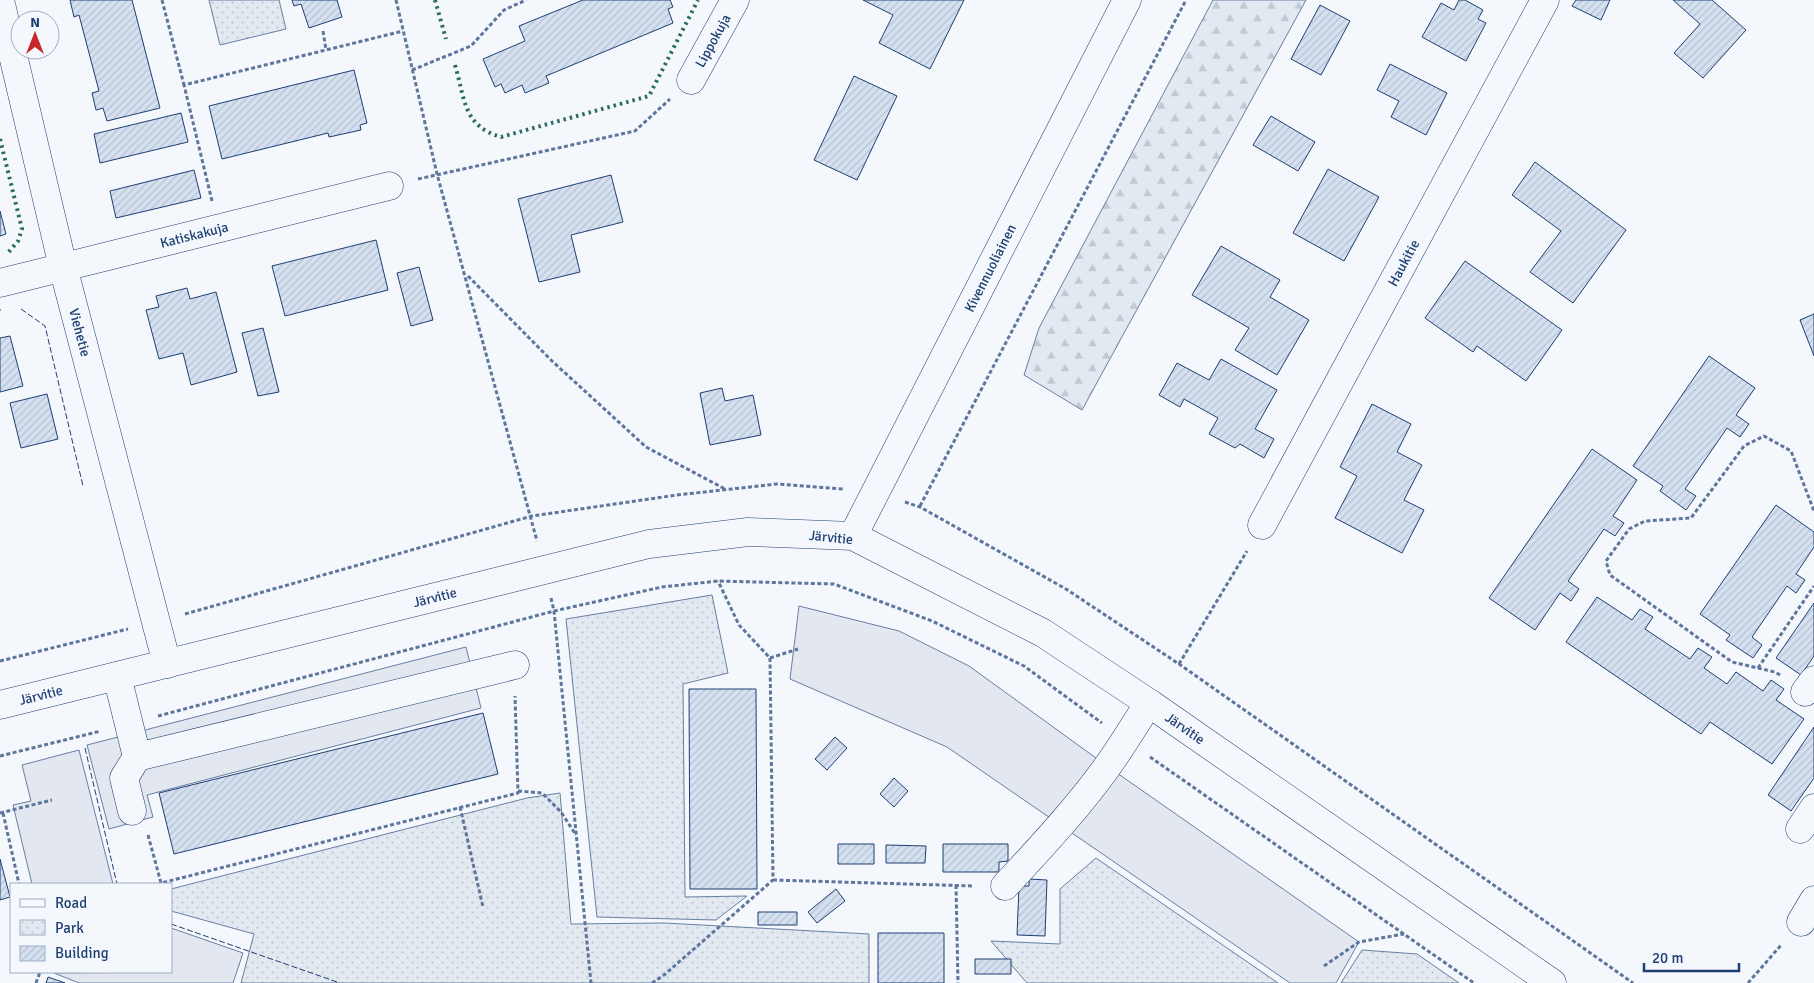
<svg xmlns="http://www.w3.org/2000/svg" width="1814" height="983" font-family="Signika,sans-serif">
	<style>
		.forest { fill: url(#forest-firs); stroke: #687fa3 }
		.park { fill: url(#park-dots); stroke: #687fa3 }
		.parking { fill: #e3e8f0; stroke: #687fa3 }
		.building { fill: url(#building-hatch); stroke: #1d3f73 }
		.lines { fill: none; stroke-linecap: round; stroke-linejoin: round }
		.minor-casing { stroke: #1d3f73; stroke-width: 29 }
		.path { stroke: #5e769c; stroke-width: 3; stroke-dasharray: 4 2.5; stroke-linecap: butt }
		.minor { stroke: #f4f7fb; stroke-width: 28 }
		.hedge { stroke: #2c6c60; stroke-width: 4; stroke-dasharray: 2.5 4; stroke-linecap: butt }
		.fence { stroke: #1d3f73; stroke-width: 1; stroke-dasharray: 6 2.5; stroke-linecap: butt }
		.labels { text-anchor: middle; stroke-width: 4; stroke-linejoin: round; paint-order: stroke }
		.street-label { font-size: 14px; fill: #1d3f73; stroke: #f4f7fb }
	</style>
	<defs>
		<pattern id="forest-firs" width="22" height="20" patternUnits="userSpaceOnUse" patternTransform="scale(1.25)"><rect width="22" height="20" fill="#e3e9f0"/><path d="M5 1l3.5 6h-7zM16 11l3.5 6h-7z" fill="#c2c9d1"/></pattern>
		<pattern id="park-dots" width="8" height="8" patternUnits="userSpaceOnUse" patternTransform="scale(1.25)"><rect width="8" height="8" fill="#e3e9f0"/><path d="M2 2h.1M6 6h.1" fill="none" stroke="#c2c9d1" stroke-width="1.8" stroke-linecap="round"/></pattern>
		<pattern id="building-hatch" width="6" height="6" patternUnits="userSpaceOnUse" patternTransform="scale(1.25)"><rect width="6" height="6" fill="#d5e0f0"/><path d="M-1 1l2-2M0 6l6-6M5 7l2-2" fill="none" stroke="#b6c1d1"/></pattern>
	</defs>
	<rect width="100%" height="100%" fill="#f4f7fb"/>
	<path class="forest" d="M1213 0H1306L1082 410 1024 375 1039 328Z"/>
	<path class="park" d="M209 0H279L286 29 220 45Z
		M712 595 728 673 683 684 685 897 747 896 716 920 597 917 566 619Z
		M560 793 571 924 664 923 869 934V983H241L254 934 171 911V889L527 798Z
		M1096 858 1278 983H1027L991 941 1060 944V889Z
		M1362 950 1417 954 1459 983H1341Z"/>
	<path class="parking" d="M799 606 899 631 969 666 1107 766 1359 942 1336 983H1290L947 747 790 679Z
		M466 647 481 708 147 795 153 817 109 829 87 745Z
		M79 750 113 884H32L13 805 31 801 22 765Z
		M171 928 243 953 233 983H79L54 973 171 972Z"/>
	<path class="building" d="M70 0H132L160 108 107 121 103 108 96 110 92 93 99 91 79 15 74 17Z
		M292 0H337L342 17 309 28 301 4 294 6Z
		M583 0H670L673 7 668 9 673 23 546 76 549 83 525 93 522 85 505 93 501 84 495 87 483 59 525 41 519 26Z
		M863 0H964L930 69 879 43 893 15Z
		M1459 0H1465L1483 10 1478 19 1486 23 1466 61 1422 37 1441 3 1454 10Z
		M1576 0H1610L1601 20 1572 6Z
		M1673 0H1712L1746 30 1703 78 1674 53 1700 24Z
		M1320 5 1350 21 1321 75 1291 59Z
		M1390 64 1447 93 1426 135 1391 117 1399 101 1377 90Z
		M354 70 367 123 360 125 361 130 329 137 328 133 222 159 209 106Z
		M854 76 897 96 857 180 814 160Z
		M181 113 188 142 100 163 94 134Z
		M1271 116 1315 142 1298 171 1253 145Z
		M1535 162 1626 230 1573 303 1530 272 1561 231 1512 195Z
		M1328 169 1379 197 1344 261 1293 233Z
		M194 170 201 198 116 218 110 191Z
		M611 175 623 222 571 235 580 272 539 282 518 199Z
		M0 211 6 234 0 236Z
		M376 240 388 290 285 316 272 266Z
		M1221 246 1280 280 1270 297 1309 320 1277 375 1235 350 1249 328 1192 295Z
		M1465 261 1562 330 1526 381 1477 346 1473 352 1425 318Z
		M419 267 433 320 411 326 397 273Z
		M187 288 190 299 216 292 237 372 191 385 183 353 159 359 146 310 159 307 156 296Z
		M1814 314V356L1800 320Z
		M263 328 279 392 258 396 242 333Z
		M10 336 23 386 0 392V338Z
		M1709 356 1755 388 1736 415 1749 424 1740 437 1727 428 1685 489 1696 496 1686 510 1660 491 1663 486 1633 466Z
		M1221 359 1277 390 1255 429 1274 439 1264 458 1240 444 1235 448 1209 434 1218 418 1184 399 1180 407 1159 395 1177 363 1209 380Z
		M722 388 725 401 753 395 761 435 710 445 700 393Z
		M47 394 58 439 21 448 10 403Z
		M1372 404 1411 424 1397 452 1422 465 1404 500 1424 510 1402 553 1335 518 1357 476 1340 467Z
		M1592 449 1637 480 1613 516 1624 523 1615 536 1604 529 1568 581 1579 589 1571 601 1560 593 1535 630 1489 598Z
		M1776 505 1814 532V547L1796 574 1805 580 1796 593 1787 586 1752 637 1762 645 1753 658 1726 640 1730 635 1700 614Z
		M1597 597 1632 620 1640 609 1653 617 1645 629 1690 659 1698 648 1712 657 1704 668 1727 684 1736 672 1763 691 1771 680 1784 689 1776 700 1804 719 1772 764 1710 722 1701 734 1566 642Z
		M1814 603V656L1801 675 1776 658Z
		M689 689H756L757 889H690Z
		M483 713 498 774 174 854 159 793Z
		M1814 727V778L1791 811 1768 795Z
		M835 737 847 748 827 770 815 759Z
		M894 778 908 791 894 807 880 794Z
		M838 844H874V864H838Z
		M943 844H1008V861L999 862V872H943Z
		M886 845 926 846 925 863H886Z
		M0 859 10 897 0 900Z
		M1029 879 1047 880 1045 936 1017 935 1019 886H1029Z
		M836 889 845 901 817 923 808 912Z
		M758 912H797V925H758Z
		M878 933H944V983H878Z
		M975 959H1011V974H975Z
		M48 977 65 983H46Z"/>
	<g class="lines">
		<defs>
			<g id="minor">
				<path id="s1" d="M0 0 63 267 167 664"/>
				<path id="s2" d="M691 80 735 0"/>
				<path id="s3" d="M0 283 389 186"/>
				<path id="s4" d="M1262 525 1545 0"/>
				<path id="s5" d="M853 536 1127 0"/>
				<path d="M117 676 137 757 515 665"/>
				<path d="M1805 692 1814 680"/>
				<path id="s6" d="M0 705 649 544 748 532 853 536 1043 633 1149 703 1552 983"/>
				<path d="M132 811 124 778 137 757"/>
				<path d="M1800 829 1814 808"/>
				<path d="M1005 886C1040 848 1076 810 1107 767 1122 746 1135 724 1149 703"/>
				<path d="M1801 922 1814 900"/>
			</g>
		</defs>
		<use href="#minor" class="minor-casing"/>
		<path class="path" d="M162 0 184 85
			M396 0 437 174 537 541
			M323 31 326 50
			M412 70 471 46 504 10 526 0
			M418 179 635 131 670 99
			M212 201 184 85 403 31
			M468 276 552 361 646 447 725 489
			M905 502 920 507 1066 589 1179 664 1633 983
			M920 506 1186 0
			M551 598 554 611 591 983
			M185 614 532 516 677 495 777 484 843 489
			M770 658 798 649
			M0 661 128 629
			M1179 664 1247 551
			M1758 668 1814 586
			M1780 675 1775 672 1732 662 1610 575 1606 561 1629 529 1645 521 1691 518 1744 446 1764 436 1791 451 1814 511
			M158 716 554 611 662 587 718 581 834 584 932 621 1024 666 1102 723
			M0 756 101 731
			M1150 757 1474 983
			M518 791 542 793 561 812 576 835
			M460 807 483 907
			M0 813 52 800
			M3 813 19 884
			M148 835 161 883 518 793 515 696
			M773 880 974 886
			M956 885 958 983
			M1324 966 1359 942 1404 934
			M36 983 40 972
			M652 983 664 975 773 880 770 658 739 625 718 581
			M1748 983 1782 944"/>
		<use href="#minor" class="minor"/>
		<path class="hedge" d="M435 0 446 39
			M455 65C465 99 463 126 501 137L649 96 698 0
			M0 139 22 229 18 241 7 254"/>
		<path class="fence" d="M21 309 45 326 83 486
			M0 310H1
			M85 748 117 884
			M171 924 340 983"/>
	</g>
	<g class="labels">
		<g class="street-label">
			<text dy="5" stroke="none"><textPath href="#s2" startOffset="45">Lippokuja</textPath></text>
			<text dy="5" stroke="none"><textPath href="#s3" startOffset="200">Katiskakuja</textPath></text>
			<text dy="5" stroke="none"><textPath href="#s4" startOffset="298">Haukitie</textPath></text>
			<text dy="5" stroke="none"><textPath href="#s5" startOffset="301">Kivennuoliainen</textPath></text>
			<text dy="5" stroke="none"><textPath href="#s1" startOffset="342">Viehetie</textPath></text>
			<text transform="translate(831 537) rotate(6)" y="5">Järvitie</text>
			<text dy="5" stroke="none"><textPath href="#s6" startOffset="448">Järvitie</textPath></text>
			<text dy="5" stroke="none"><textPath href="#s6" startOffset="42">Järvitie</textPath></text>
			<text dy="5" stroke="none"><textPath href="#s6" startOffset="1258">Järvitie</textPath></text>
		</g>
	</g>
	<rect x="10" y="883" width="162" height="90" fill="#f4f7fb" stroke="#9eadc5"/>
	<rect x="20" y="899" width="25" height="8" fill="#f4f7fb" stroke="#9eadc5"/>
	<text x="55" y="908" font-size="15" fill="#1d3f73">Road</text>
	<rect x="20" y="920" width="25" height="15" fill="url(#park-dots)" stroke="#9eadc5"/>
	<text x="55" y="933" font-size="15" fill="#1d3f73">Park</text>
	<rect x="20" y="946" width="25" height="15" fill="url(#building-hatch)" stroke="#9eadc5"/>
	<text x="55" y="958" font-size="15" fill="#1d3f73">Building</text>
	<g transform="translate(35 35)"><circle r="24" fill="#f4f7fb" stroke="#9eadc5"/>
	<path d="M0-4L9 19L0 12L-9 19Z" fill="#c62828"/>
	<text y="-8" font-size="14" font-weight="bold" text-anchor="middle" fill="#1d3f73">N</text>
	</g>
	<path d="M1644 963v8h95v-8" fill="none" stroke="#1d3f73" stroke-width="2.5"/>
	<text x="1652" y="963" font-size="15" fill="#1d3f73" stroke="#f4f7fb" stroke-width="4" paint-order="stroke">20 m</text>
</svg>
